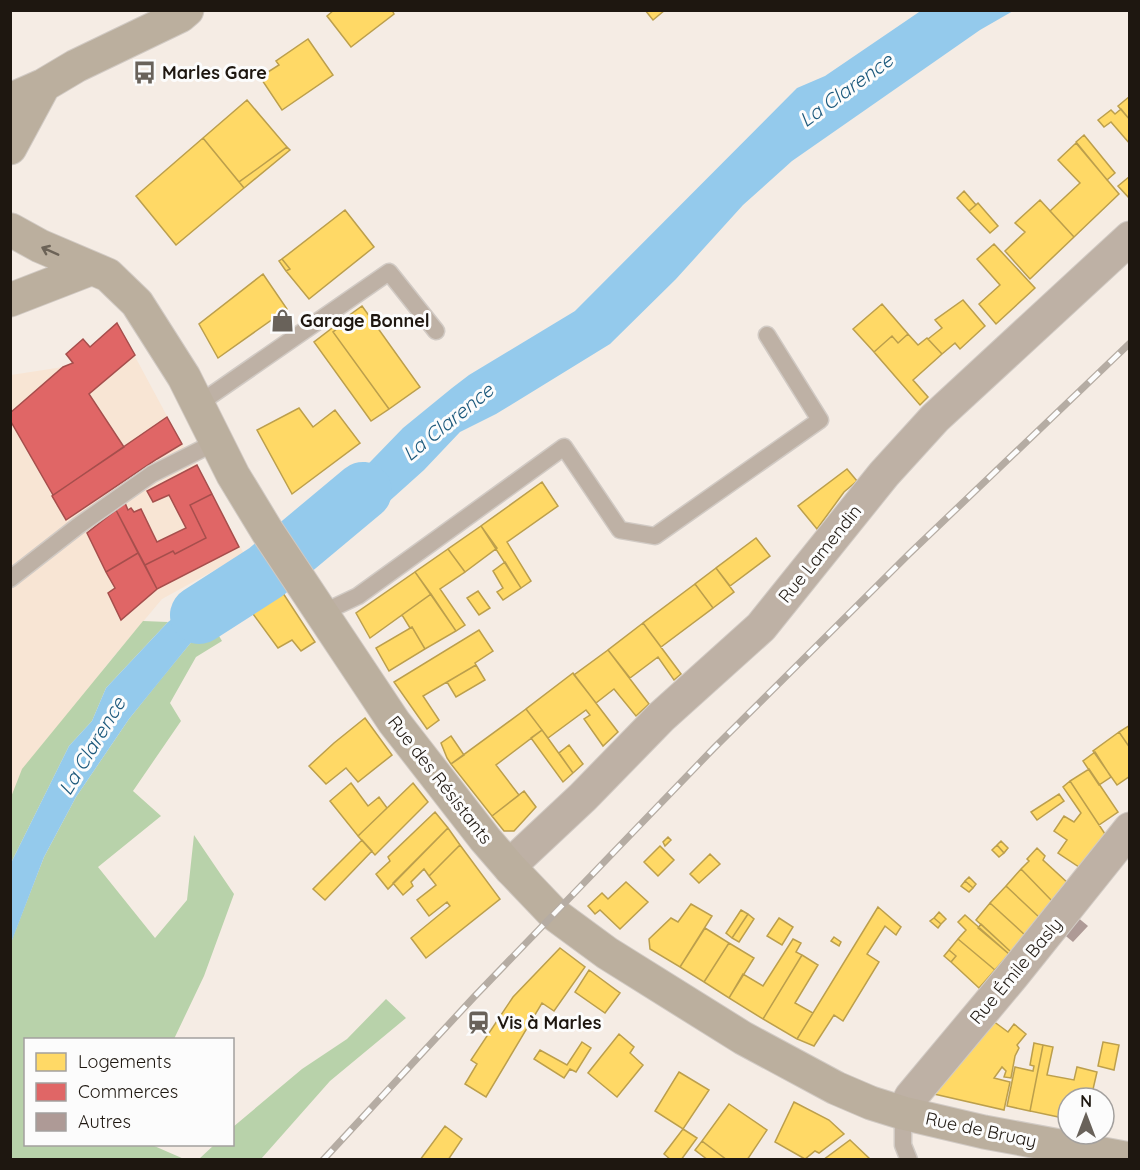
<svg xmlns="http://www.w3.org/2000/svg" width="1140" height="1170" font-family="Quicksand,sans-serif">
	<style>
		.built { fill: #f8e5d4 }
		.forest { fill: #b8d2aa }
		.water { fill: #94caec }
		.homes { fill: #ffd966; stroke: #bc9f4c; stroke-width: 1.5 }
		.shops { fill: #e06666; stroke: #a64e4c; stroke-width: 1.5 }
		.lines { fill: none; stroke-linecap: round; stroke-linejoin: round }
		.river { stroke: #94caec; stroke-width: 58 }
		.building { fill: #ae9a96 }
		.lane-casing { stroke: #d1cac4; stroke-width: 19 }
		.street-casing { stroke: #d1cac4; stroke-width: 35 }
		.secondary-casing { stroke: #d1cac4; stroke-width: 35 }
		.lane { stroke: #beb1a5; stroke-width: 16 }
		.street { stroke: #beb1a5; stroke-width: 33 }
		.secondary { stroke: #bbaf9e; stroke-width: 33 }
		.rail-casing { stroke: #b5aca3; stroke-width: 7 }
		.rail { stroke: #fcfcfc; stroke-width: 4.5; stroke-dasharray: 14; stroke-linecap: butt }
		.oneway { stroke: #6c6357 }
		.labels { text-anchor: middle; stroke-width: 6; stroke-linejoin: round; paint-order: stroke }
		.poi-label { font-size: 18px; font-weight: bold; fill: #1e1710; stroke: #fcfcfc; text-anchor: start }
		.street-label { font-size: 18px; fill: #1e1710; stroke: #fcfcfc }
		.water-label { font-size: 20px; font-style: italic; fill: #1c597c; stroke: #fcfcfc }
	</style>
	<rect width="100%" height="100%" fill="#f5ece4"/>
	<path class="built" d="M117 323 182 444 197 465 244 554 162 599 105 667 11 797V375L63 367 72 363 66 354 83 339 90 347Z"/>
	<path class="forest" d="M143 621 168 622 106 688 92 721 69 746 11 863V797L22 769Z
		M212 624 222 641 196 657 170 703 181 721 133 791 161 816 98 867 155 938 187 900 194 835 234 894 204 976 174 1039 26 1040V1144L152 1145 184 1159 11 1160V942L44 857 76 797 129 719 161 679 193 640Z
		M386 999 406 1018 330 1081 261 1159H199L214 1145 232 1144 233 1127 302 1069 347 1039Z"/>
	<path class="water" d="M922 10 1013 11 980 30 792 161 743 205 676 279 610 344 496 414 460 432 424 470 375 514 314 562 294 533 312 522 403 428 452 388 469 375 575 311 797 88 825 76Z
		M262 564 279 587 248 607 212 624 193 640 129 719 76 797 44 857 11 943V863L69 746 92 721 106 688 168 622 195 602Z"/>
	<path class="homes" d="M334 10H392L394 14 351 47 327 16Z
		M645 10H665L653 20Z
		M308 39 333 75 282 110 260 77 279 65 276 61Z
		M1130 96V120L1118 106Z
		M247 100 287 147 239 182 203 138Z
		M1121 109 1130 120V144L1111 122 1104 127 1098 120 1111 110 1115 114Z
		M1084 135 1115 173 1107 180 1076 142Z
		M203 138 244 188 176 245 136 196Z
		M1076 143 1119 194 1074 237 1050 211 1080 183 1058 160Z
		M287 147 290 150 244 188 239 182Z
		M1130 176V199L1118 186Z
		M964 191 976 205 969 211 957 198Z
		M1040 200 1074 237 1030 279 1005 251 1025 232 1015 223Z
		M978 203 998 226 990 233 969 211Z
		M345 210 374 247 309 299 286 271 290 269 282 259Z
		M994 244 1035 288 996 324 979 304 1000 285 977 259Z
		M282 259 290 269 286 271 279 261Z
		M263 274 287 309 218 358 199 324Z
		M963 300 985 326 960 349 955 343 942 354 928 339 942 328 935 320Z
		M882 304 908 334 898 343 892 336 874 352 853 329Z
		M362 306 420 387 389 409 333 332 342 325 340 322Z
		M340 322 342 325 333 332 389 409 371 421 314 342Z
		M908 334 918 345 927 338 942 354 913 380 928 397 920 405 874 352 892 336 898 343Z
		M299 408 313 427 335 410 360 443 292 494 257 430Z
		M847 469 857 481 844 492 817 529 798 506Z
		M542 482 558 506 507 542 531 581 521 588 481 526Z
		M481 526 497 548 465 572 448 549Z
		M756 538 770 556 730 586 716 568Z
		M448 549 465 572 440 589 465 625 456 631 415 572Z
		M505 562 521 588 503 600 497 592 503 588 493 571Z
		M716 568 734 592 713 608 695 584Z
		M415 572 431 594 370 638 356 613Z
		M695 584 713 608 661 647 643 623Z
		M279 587 315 642 301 651 292 640 278 648 248 607Z
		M478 591 490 608 479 615 467 598Z
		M431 594 456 631 425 649 412 627 410 628 402 615Z
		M643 623 681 674 674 680 658 657 630 678 608 650Z
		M412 627 425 649 389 671 376 648Z
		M479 630 493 651 475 663 476 665 423 696 439 720 427 729 394 682Z
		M608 650 649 704 636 716 614 689 596 703 574 675Z
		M476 665 485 680 456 697 447 682Z
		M573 673 618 732 603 746 584 719 590 715 586 710 548 738 526 709Z
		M526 709 542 730 496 765 519 795 492 816 451 764Z
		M365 718 392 755 358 782 346 768 326 784 309 766 334 743Z
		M1130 725V748L1119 732Z
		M542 730 573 773 563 782 531 738Z
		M1119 732 1130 748V776L1117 785 1093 751Z
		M451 736 464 755 451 764 447 758 441 743Z
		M569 745 583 764 573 773 559 753Z
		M1095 752 1111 777 1099 785 1083 761Z
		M1089 769 1118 812 1099 825 1070 781Z
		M1070 781 1107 837 1082 869 1058 853 1067 840 1054 831 1064 816 1074 822 1081 813 1063 787Z
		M351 783 368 806 379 797 387 808 358 836 330 801Z
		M413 783 428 802 375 855 358 836Z
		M524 791 536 807 514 831H504L492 816Z
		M1059 794 1064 801 1037 820 1031 812Z
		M435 812 448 828 388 889 376 874 390 861 388 857Z
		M448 828 460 845 429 876 424 869 411 882 413 886 403 895 393 883Z
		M668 837 671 840 665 846 663 842Z
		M362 840 372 851 325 900 313 889Z
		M1001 841 1008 848 1004 853 997 845Z
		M460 845 500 899 426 958 411 938 450 906 447 902 429 916 417 900 436 885 429 876Z
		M997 845 1004 853 999 857 992 850Z
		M660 846 674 860 658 876 644 862Z
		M1037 848 1045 856 1043 860 1069 884 1053 902 1021 869 1029 861 1027 859Z
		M710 854 720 864 699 883 690 874Z
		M1021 869 1053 902 1040 918 1006 886Z
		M969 877 976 884 973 888 965 881Z
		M965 881 973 888 969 892 961 886Z
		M626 882 648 902 620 929 600 910 595 914 588 906 602 893 608 899Z
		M1006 886 1040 918 1025 935 990 903Z
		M990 903 1025 935 1011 952 976 920Z
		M691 904 712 916 680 967 650 949 649 939 671 918 678 922Z
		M878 907 901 927 896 935 885 926 867 954 879 962 843 1021 834 1015 814 1046 797 1039Z
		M741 910 748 914 732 938 726 933Z
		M939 912 946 919 941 924 934 918Z
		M748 914 754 919 739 942 732 938Z
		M965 915 1009 954 995 970 958 939 966 930 958 922Z
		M779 918 793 927 782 945 767 936Z
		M934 918 941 924 938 928 930 921Z
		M981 924 1011 952 1009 954 978 928Z
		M705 928 729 943 704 982 680 967Z
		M834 937 841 942 839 946 831 941Z
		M793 939 801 943 796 952 802 955 763 1019 729 998 743 974 763 986Z
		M958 939 995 970 979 988 951 962 956 956 949 950Z
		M729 943 754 958 729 998 704 982Z
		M560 948 585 967 554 1011 542 1003 486 1097 465 1084 477 1064 471 1060 513 997Z
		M949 950 956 956 951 962 944 956Z
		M802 955 818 965 795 1003 813 1013 797 1039 763 1019Z
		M589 970 620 993 605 1013 575 992Z
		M989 1018 1008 1032 1014 1024 1026 1034 1017 1045 1019 1048 1015 1056 1011 1078 1004 1077 1006 1071 1002 1067 994 1078 1010 1082 1004 1110 934 1094Z
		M619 1034 634 1047 630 1053 643 1065 617 1097 588 1073Z
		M582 1042 591 1048 576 1072 570 1069 564 1078 534 1059 540 1050 567 1065Z
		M1103 1042 1119 1045 1114 1070 1098 1066Z
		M1034 1043 1043 1045 1030 1111 1007 1106 1015 1067 1033 1071 1034 1066 1030 1065Z
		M1043 1045 1053 1047 1047 1075 1074 1080 1077 1067 1097 1072 1091 1098H1068V1119L1030 1111Z
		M679 1072 709 1090 683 1129 655 1111Z
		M794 1102 829 1120 844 1134 819 1153 815 1151 805 1159 775 1142Z
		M729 1104 767 1130 747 1160H727L702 1141Z
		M445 1126 462 1139 448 1160H420Z
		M683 1129 697 1138 681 1160H671L664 1154Z
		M850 1140 871 1160H823Z
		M702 1141 727 1160H708L695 1150Z"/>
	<path class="shops" d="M117 323 135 355 89 394 124 447 53 495 10 420V413L63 367 73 363 66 354 83 339 90 347Z
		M167 417 182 444 157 459 66 520 52 496Z
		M197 465 212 494 190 505 206 538 175 554 173 551 145 565 116 510 125 503 128 510 131 508 134 512 141 509 157 542 186 528 169 495 153 502 147 491Z
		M212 494 239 547 157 589 145 565 173 551 175 554 206 538 190 505Z
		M116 510 138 553 106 572 87 533Z
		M138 553 157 589 121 620 108 593 115 588 106 572Z"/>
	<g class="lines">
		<path class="river" d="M199 615 266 572 363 491"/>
	</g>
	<path class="building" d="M1076 916 1088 926 1073 942 1061 932Z"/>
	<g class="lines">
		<defs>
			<path id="lane" d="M197 405 389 272 436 331
				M10 579 78 526 152 474 216 442
				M322 613 358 596 564 447 620 530 655 536 820 420 767 335
				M903 1113V1145L909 1160"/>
			<path id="street" d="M511 869 519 857 583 797 661 717 761 627 884 474 935 418 1130 238
				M903 1113 911 1097 1013 975 1130 829"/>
			<path id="secondary" d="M10 100 44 85 76 66 180 16 187 10
				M10 148 44 85
				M11 230 40 246 108 275 137 303 184 377 233 475 267 531 394 722 485 839 511 869 554 914 607 953 743 1038 836 1088 871 1103 903 1113 984 1132 1130 1159
				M10 300 90 269"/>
		</defs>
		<use href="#lane" class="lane-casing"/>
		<use href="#street" class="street-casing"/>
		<use href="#secondary" class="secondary-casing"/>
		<use href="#lane" class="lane"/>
		<use href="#street" class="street"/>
		<use href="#secondary" class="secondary"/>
		<defs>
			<path id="rail" d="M323 1160 474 997 714 748 909 554 1130 343"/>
		</defs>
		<use href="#rail" class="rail-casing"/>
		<use href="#rail" class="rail"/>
	</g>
	<defs><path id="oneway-shaft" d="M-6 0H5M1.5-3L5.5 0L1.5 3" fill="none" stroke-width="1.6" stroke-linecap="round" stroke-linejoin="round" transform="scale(1.5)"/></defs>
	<use class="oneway" href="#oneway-shaft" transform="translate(50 251) rotate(-156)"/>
	<defs>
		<symbol id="bus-bare" viewBox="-9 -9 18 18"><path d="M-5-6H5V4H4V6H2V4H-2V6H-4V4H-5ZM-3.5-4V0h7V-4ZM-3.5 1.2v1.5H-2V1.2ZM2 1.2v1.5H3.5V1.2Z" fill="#69625a" stroke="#fcfcfc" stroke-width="2.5" paint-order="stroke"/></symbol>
		<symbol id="shop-bare" viewBox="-9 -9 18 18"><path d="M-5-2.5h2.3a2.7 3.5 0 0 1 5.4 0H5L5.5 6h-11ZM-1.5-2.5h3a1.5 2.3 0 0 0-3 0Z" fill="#69625a" stroke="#fcfcfc" stroke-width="2.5" paint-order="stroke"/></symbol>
		<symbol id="station-bare" viewBox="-9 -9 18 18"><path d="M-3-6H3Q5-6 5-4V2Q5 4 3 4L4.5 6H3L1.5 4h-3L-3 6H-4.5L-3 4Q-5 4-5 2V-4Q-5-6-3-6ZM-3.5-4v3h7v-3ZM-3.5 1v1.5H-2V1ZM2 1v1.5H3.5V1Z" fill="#69625a" stroke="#fcfcfc" stroke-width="2.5" paint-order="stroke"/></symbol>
	</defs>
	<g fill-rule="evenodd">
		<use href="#bus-bare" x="128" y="56" width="33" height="33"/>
		<use href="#shop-bare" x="266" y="304" width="33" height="33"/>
		<use href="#station-bare" x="462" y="1006" width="33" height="33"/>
	</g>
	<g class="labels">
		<g class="poi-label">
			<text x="162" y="79">Marles Gare</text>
			<text x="300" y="327">Garage Bonnel</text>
			<text x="497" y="1029">Vis à Marles</text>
		</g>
		<g class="street-label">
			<text transform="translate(820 554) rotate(-51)" y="6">Rue Lamendin</text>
			<text transform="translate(440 780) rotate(52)" y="6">Rue des Résistants</text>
			<text transform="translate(1016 971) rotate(-50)" y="6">Rue Émile Basly</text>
			<text transform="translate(981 1130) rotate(12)" y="6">Rue de Bruay</text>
		</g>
		<g class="water-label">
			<text transform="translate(846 90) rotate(-36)" y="7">La Clarence</text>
			<text transform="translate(448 422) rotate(-39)" y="7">La Clarence</text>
			<text transform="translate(92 746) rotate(-59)" y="7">La Clarence</text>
		</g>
	</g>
	<rect width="1140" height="1170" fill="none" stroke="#1e1710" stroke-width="24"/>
	<rect x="24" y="1038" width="210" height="108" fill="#fcfcfc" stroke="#a3a09e" stroke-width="1.5"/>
	<rect x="36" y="1053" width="30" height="18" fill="#ffd966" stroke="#a3a09e" stroke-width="1.5"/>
	<text x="78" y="1068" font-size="18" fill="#1e1710">Logements</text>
	<rect x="36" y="1083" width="30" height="18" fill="#e06666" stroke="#a3a09e" stroke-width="1.5"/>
	<text x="78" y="1098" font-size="18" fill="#1e1710">Commerces</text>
	<rect x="36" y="1113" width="30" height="18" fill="#ae9a96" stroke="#a3a09e" stroke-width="1.5"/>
	<text x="78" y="1128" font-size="18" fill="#1e1710">Autres</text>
	<g transform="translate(1086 1116)"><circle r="28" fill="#fcfcfc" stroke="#a3a09e" stroke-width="1.5"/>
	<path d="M0-4.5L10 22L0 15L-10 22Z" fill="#69625a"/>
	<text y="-9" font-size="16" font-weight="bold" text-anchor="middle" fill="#1e1710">N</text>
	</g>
</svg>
